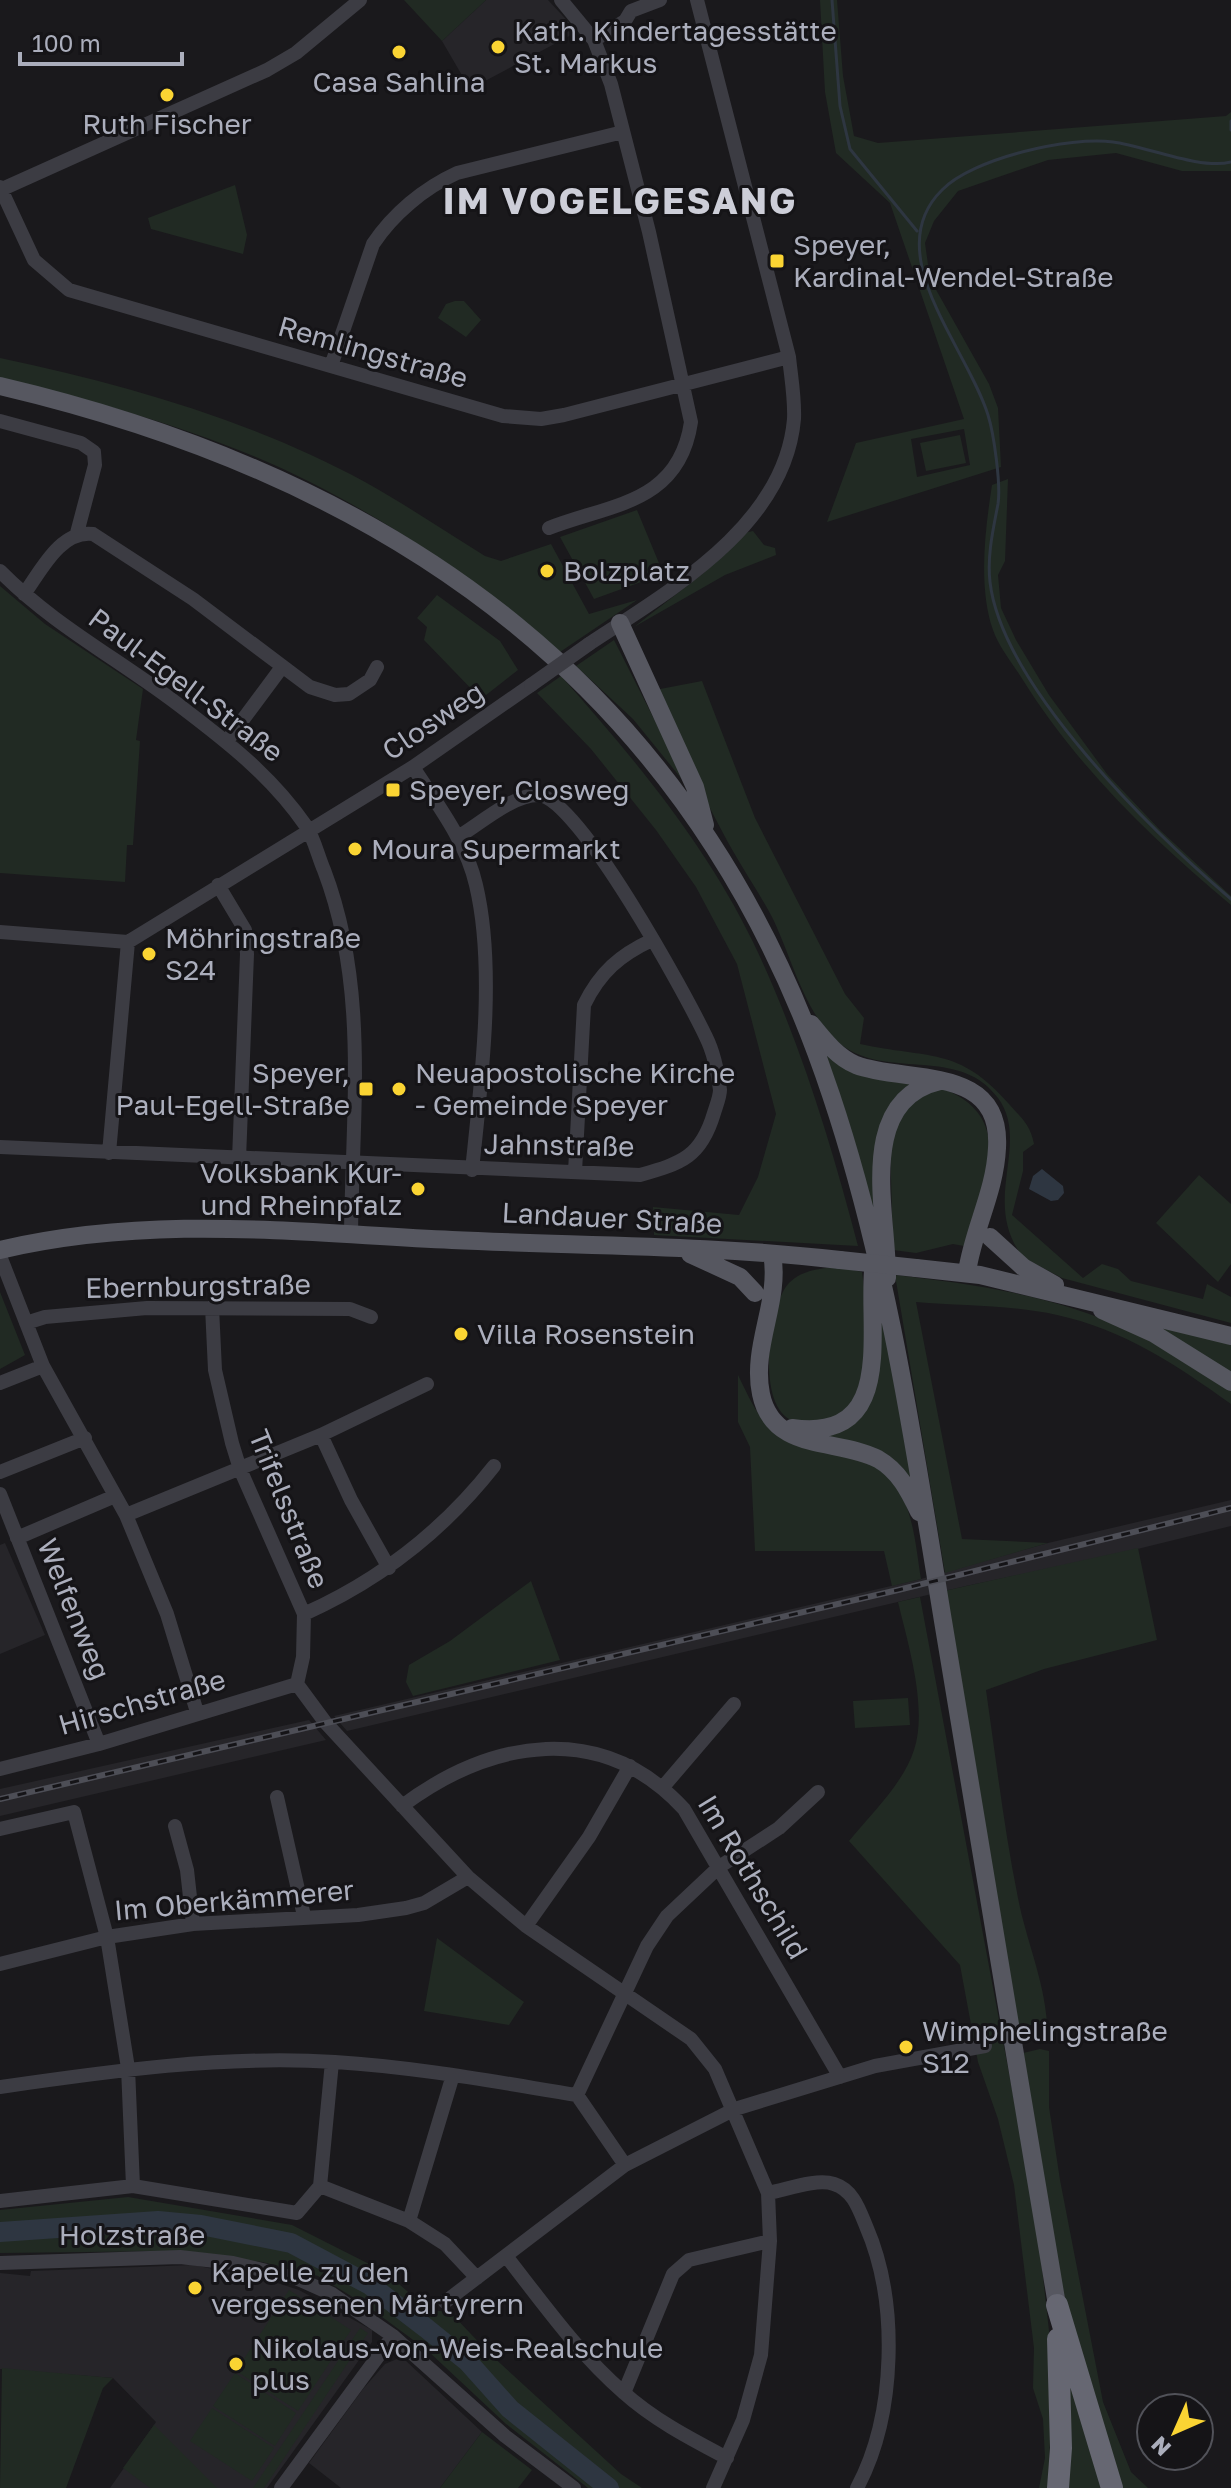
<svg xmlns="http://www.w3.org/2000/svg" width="1231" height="2488" font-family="'Golos Text',sans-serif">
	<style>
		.built { fill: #262529 }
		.green { fill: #212a23; fill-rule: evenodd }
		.water { fill: #2e3641 }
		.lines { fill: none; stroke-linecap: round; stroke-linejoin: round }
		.stream { stroke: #2e3641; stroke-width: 3 }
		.river { stroke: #2e3641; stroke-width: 20 }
		.minor { stroke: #3c3c43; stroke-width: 14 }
		.major { stroke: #565760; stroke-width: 18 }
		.highway { stroke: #666772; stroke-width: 22 }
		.rail-casing { stroke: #4d4e56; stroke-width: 6 }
		.rail { stroke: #151417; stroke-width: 3; stroke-dasharray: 9; stroke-linecap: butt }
		.minor-bridge { stroke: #3c3c43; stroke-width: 14 }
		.major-bridge { stroke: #565760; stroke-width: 18 }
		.poi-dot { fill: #fad433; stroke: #151417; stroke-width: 3 }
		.labels { text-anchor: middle; stroke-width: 6; stroke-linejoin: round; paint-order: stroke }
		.poi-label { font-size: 28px; fill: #abaebc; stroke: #151417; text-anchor: start }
		.street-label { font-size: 28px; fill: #abaebc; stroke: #151417 }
		.district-label { font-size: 36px; font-weight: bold; letter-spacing: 2px; fill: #cdced8; stroke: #151417 }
	</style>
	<rect width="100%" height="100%" fill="#1a191c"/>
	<path class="built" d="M486 0H548L575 29V33L470 89 442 41Z
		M1231 1500V1526L1109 1556 966 1586 347 1731 334 1716 921 1579 1048 1543Z
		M5 1543 45 1635 0 1654V1545Z
		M309 1720 326 1740 0 1816V1789Z
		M193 2265 265 2279 299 2290 372 2330V2342L267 2488H110L156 2422 113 2378 0 2369V2273L30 2276 31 2271Z
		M397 2359 405 2360 482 2432 440 2488H341L309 2463 363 2389 385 2364Z"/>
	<path class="green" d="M404 0H486L442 41Z
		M820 0H837L843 76 854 136 878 143 1226 116 1231 112V171H1182L1116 153 1048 160 958 191 934 221 925 243 930 279 989 384 998 408 1001 467 827 522 856 443 964 419 890 203 836 153 825 92ZM964 429 970 465 917 477 911 439Z
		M235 185 247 235 243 254 151 229 148 218Z
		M455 301H464L481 320 466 337 438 318 446 304Z
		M0 358C124 384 253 421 365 482 406 505 445 531 485 556L501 561 551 544 589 614 637 600 560 652C483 585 401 528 310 482 213 433 105 404 0 378Z
		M960 435 966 463 926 471 920 443Z
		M1008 479 1005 561 998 575 1001 608 1016 640 1049 695 1107 774 1161 831 1231 896V905C1151 838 1077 767 1021 677 1012 663 999 647 993 630 978 587 985 530 992 485Z
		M637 510 661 568 641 582 594 599 560 537Z
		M753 531 764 545 775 548 776 555 725 575 634 627 705 572 744 533Z
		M0 586 45 624 143 689 136 740 140 741 133 845H127L125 882 0 873Z
		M437 595 500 641 518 670 481 699 424 640 427 627 417 618Z
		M614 640 689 788 633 719 576 666Z
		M561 676C633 757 705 843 753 942 799 1038 831 1143 858 1246L654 1235 653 1207 739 1215 758 1177 776 1114 737 964 696 887 656 830 591 749 537 693Z
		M702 681 755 818 845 994 864 1018 860 1044C928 1059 959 1046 1009 1104 1022 1119 1030 1124 1034 1144L1023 1152V1171L1012 1215 1083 1278 1102 1264 1118 1269 1131 1281 1203 1299 1207 1284 1231 1297V1323L1062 1278 1015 1253 1018 1250C984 1196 1030 1142 998 1098 962 1049 898 1076 851 1051 807 1027 793 959 772 917 757 889 738 862 723 833 698 787 677 738 655 690Z
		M820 1045 916 1079 892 1105 882 1242Z
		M941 1088C1020 1117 983 1187 964 1246L953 1244 916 1253 893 1250 890 1142 907 1102Z
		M1199 1175 1231 1204V1264L1218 1282 1156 1223Z
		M841 1267 862 1272 866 1302 864 1385 840 1418C827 1419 809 1424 797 1422 753 1414 769 1302 789 1283 803 1269 823 1268 841 1267Z
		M895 1275C974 1284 1058 1296 1130 1331 1165 1348 1198 1369 1231 1390V1404C1178 1366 1123 1329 1057 1315 1012 1305 962 1306 916 1302L962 1539 1048 1543 945 1573Z
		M0 1292 25 1355 0 1369Z
		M879 1299 914 1488 909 1480 811 1436 850 1426Z
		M1134 1317 1231 1345V1376Z
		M738 1375C768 1438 775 1442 843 1454 855 1456 874 1462 883 1470 913 1496 915 1543 921 1579L892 1586 884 1551H755L750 1447 738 1422Z
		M1138 1548 1157 1640 1044 1669 986 1690C996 1759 1004 1829 1018 1898 1026 1940 1044 1979 1047 2023L1017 2027 944 1591Z
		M531 1581 560 1660 413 1696 406 1682 409 1665 450 1641Z
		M920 1597 1037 2223 1053 2367 1048 2488H1039L1045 2458 1043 2419 1033 2388 1034 2348 1014 2185 998 2119 978 2062 960 1965 849 1841C871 1814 903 1784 914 1750 928 1708 908 1644 898 1602Z
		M908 1698 910 1725 855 1728 853 1701Z
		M437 1938 524 2002 509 2025 424 2011Z
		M1040 2049 1049 2051V2107L1060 2180 1103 2402 1131 2472 1148 2488H1121L1062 2300 1023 2053Z
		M128 2197 292 2225 385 2272 429 2310 450 2312 490 2354 621 2474 642 2488H588L506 2424 428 2351 366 2305 318 2276 262 2262 175 2251 0 2253V2210Z
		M289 2290 351 2330 298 2411 236 2371Z
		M360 2328 368 2333 264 2488H253Z
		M2 2368 113 2378 103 2388 66 2488H0Z
		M235 2373 296 2413 275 2446 213 2406Z
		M1070 2380 1107 2488H1064Z
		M212 2408 274 2448 252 2481 190 2441Z
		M154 2425 217 2488H150L123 2468Z
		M482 2432 532 2470 518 2488H440Z"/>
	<path class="water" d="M1042 1169 1063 1186 1064 1193 1058 1200 1051 1201 1029 1189 1033 1176Z"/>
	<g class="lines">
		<path class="stream" d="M832 0 840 106 850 149 917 231
			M1231 121V130
			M1231 162C1200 170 1145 146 1113 142 1070 136 973 158 942 190 878 253 967 347 988 415 994 434 1001 485 998 504 993 530 987 556 990 582 1002 686 1154 833 1231 899"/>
		<path class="river" d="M0 2232 158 2221 201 2225 291 2243 370 2285 426 2328 468 2362 510 2409 609 2488"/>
		<path class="minor" d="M594 40 625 21 631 11 660 0
			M0 187 34 260 69 290 503 416 541 419 564 415 789 357
			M0 190 267 70 296 53 360 0
			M331 366 373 244C393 214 424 188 457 173L623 132
			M0 421 81 443 94 452 95 465 77 533
			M549 528C610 504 679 504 691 422L649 232 611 84 594 40 561 0
			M0 571C54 626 124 662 184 709 230 744 272 777 306 826 314 838 318 856 324 870 369 988 352 1113 351 1236
			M24 594C41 571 60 530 93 534L193 599 310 687 335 695 349 694 370 680 377 667
			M589 644C669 591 785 526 794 419 795 398 791 377 789 357L697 0
			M227 741 282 667
			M413 767C437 804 466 841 476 885 496 969 481 1084 472 1170
			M218 885 245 930 247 954 239 1159
			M0 932 128 942
			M128 942 413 767 531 685
			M0 1147 640 1175C682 1163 701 1157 714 1113 716 1106 720 1097 720 1090 718 1074 713 1051 706 1037 687 997 578 796 538 795 512 795 480 824 458 837
			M109 1153 128 942
			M575 1172 584 1005C600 972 620 955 652 940
			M0 1256 43 1366 126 1515 167 1614 197 1712
			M212 1307 215 1370 232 1443 240 1469 304 1614 303 1657 297 1684
			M26 1323 45 1317 147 1308 350 1309 371 1317
			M0 1383 43 1366
			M321 1435 351 1500 389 1568
			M0 1472 85 1438
			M0 1494 99 1744
			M126 1515 321 1435 427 1384
			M17 1538 115 1496
			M304 1614C380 1580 443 1531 494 1466
			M297 1684 325 1722 468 1877 526 1926 691 2039 715 2069 768 2193 770 2241 761 2355 743 2420 713 2488
			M0 1769 99 1744 297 1684
			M663 1787 734 1704
			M277 1797 304 1916
			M402 1806C492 1739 602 1720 684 1809L840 2077
			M175 1826 187 1870 193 1924
			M0 1829 74 1812 107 1937 128 2068 133 2186
			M526 1926 589 1837 630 1766
			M0 1964 107 1937 193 1924 358 1915 406 1908 424 1903 468 1877
			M0 2087C111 2071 223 2055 335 2062 416 2067 496 2082 577 2095L625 2165
			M577 2095 647 1946 667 1916 719 1867 779 1828 818 1792
			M320 2186 409 2221 445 2244 477 2278
			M320 2186 332 2062
			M768 2193C786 2190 816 2178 834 2184 853 2190 859 2209 866 2226 899 2302 896 2415 857 2488
			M0 2201 133 2186 297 2213 320 2186
			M409 2221 453 2075
			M506 2256C543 2303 578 2353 623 2392 654 2420 691 2439 727 2458
			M0 2263 180 2257 233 2263 296 2278 332 2294 393 2336 505 2436 574 2488
			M445 2302 625 2165 735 2109 875 2066 985 2046
			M624 2393 673 2274 689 2260 770 2241
			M281 2488 393 2336"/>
		<path class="major" d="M0 386C401 480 698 693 831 1095 888 1265 914 1444 943 1621 979 1849 1020 2077 1057 2305
			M620 623 695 787 705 825
			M811 1024C824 1040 837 1057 856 1065 906 1084 1002 1063 997 1148 995 1192 973 1230 967 1272
			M990 1237 1023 1267 1055 1285
			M0 1250C154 1214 297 1233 452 1240 581 1246 711 1245 840 1260
			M690 1254 740 1277 755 1293
			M772 1254C781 1301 751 1346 761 1394 773 1453 839 1438 878 1459 899 1471 909 1491 919 1512
			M916 1268 980 1275 1231 1336
			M887 1278C888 1215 854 1101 940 1081
			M1102 1310 1153 1333 1231 1382
			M792 1428C895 1442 868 1336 873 1271"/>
		<path class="highway" d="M1057 2305 1112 2488
			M1058 2339 1061 2448 1058 2488"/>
		<defs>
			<path id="rail" d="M0 1799 898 1590 1231 1508"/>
		</defs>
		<use href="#rail" class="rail-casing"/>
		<use href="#rail" class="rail"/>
		<path class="minor-bridge" d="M531 685 589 644"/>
		<path class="major-bridge" d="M840 1260 916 1268"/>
	</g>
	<g class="poi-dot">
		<circle cx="498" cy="47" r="8"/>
		<circle cx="399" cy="52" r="8"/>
		<circle cx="167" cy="95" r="8"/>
		<rect x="769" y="253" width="16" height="16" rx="4"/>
		<circle cx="547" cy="571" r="8"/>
		<rect x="385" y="782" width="16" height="16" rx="4"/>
		<circle cx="355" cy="849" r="8"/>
		<circle cx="149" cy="954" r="8"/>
		<rect x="358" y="1081" width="16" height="16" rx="4"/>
		<circle cx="399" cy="1089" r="8"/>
		<circle cx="418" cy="1189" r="8"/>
		<circle cx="461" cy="1334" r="8"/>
		<circle cx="906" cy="2047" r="8"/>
		<circle cx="195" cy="2288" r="8"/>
		<circle cx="236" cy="2364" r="8"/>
	</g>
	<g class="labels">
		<g class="poi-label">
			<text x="514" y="41">Kath. Kindertagesstätte<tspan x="514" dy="32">St. Markus</tspan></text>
			<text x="399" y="92" text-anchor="middle">Casa Sahlina</text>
			<text x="167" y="134" text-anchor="middle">Ruth Fischer</text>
			<text x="793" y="255">Speyer,<tspan x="793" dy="32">Kardinal-Wendel-Straße</tspan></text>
			<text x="563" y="581">Bolzplatz</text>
			<text x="409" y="800">Speyer, Closweg</text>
			<text x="371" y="859">Moura Supermarkt</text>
			<text x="165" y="948">Möhringstraße<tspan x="165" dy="32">S24</tspan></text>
			<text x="350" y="1083" text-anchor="end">Speyer,<tspan x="350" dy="32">Paul-Egell-Straße</tspan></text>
			<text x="415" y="1083">Neuapostolische Kirche<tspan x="415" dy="32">- Gemeinde Speyer</tspan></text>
			<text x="402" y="1183" text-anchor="end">Volksbank Kur-<tspan x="402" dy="32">und Rheinpfalz</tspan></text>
			<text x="477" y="1344">Villa Rosenstein</text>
			<text x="922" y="2041">Wimphelingstraße<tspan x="922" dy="32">S12</tspan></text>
			<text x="211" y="2282">Kapelle zu den<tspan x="211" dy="32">vergessenen Märtyrern</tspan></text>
			<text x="252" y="2358">Nikolaus-von-Weis-Realschule<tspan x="252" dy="32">plus</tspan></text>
		</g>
		<g class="street-label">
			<text transform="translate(373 352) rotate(16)" y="10">Remlingstraße</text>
			<text transform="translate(186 685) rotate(37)" y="10">Paul-Egell-Straße</text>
			<text transform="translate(433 721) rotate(-34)" y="10">Closweg</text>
			<text transform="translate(559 1145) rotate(1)" y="10">Jahnstraße</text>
			<text transform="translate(612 1218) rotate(3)" y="10">Landauer Straße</text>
			<text transform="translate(198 1286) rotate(-1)" y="10">Ebernburgstraße</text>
			<text transform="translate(289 1509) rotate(68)" y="10">Trifelsstraße</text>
			<text transform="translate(74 1609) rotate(68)" y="10">Welfenweg</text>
			<text transform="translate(142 1702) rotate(-16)" y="10">Hirschstraße</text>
			<text transform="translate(753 1877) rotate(59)" y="10">Im Rothschild</text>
			<text transform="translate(234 1900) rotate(-5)" y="10">Im Oberkämmerer</text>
			<text x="132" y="2245">Holzstraße</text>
		</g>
		<g class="district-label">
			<text x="620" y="214">IM VOGELGESANG</text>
		</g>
	</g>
	<g transform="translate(1175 2432) rotate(225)"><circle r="38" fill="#151417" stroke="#515259" stroke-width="2"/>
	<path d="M0-6L14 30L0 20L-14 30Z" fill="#fad433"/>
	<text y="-12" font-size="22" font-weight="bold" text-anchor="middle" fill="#abaebc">N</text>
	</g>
	<path d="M20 52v12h162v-12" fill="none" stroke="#abaebc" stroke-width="4"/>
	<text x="32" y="52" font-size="24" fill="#abaebc" stroke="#151417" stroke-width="6" paint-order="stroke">100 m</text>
</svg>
